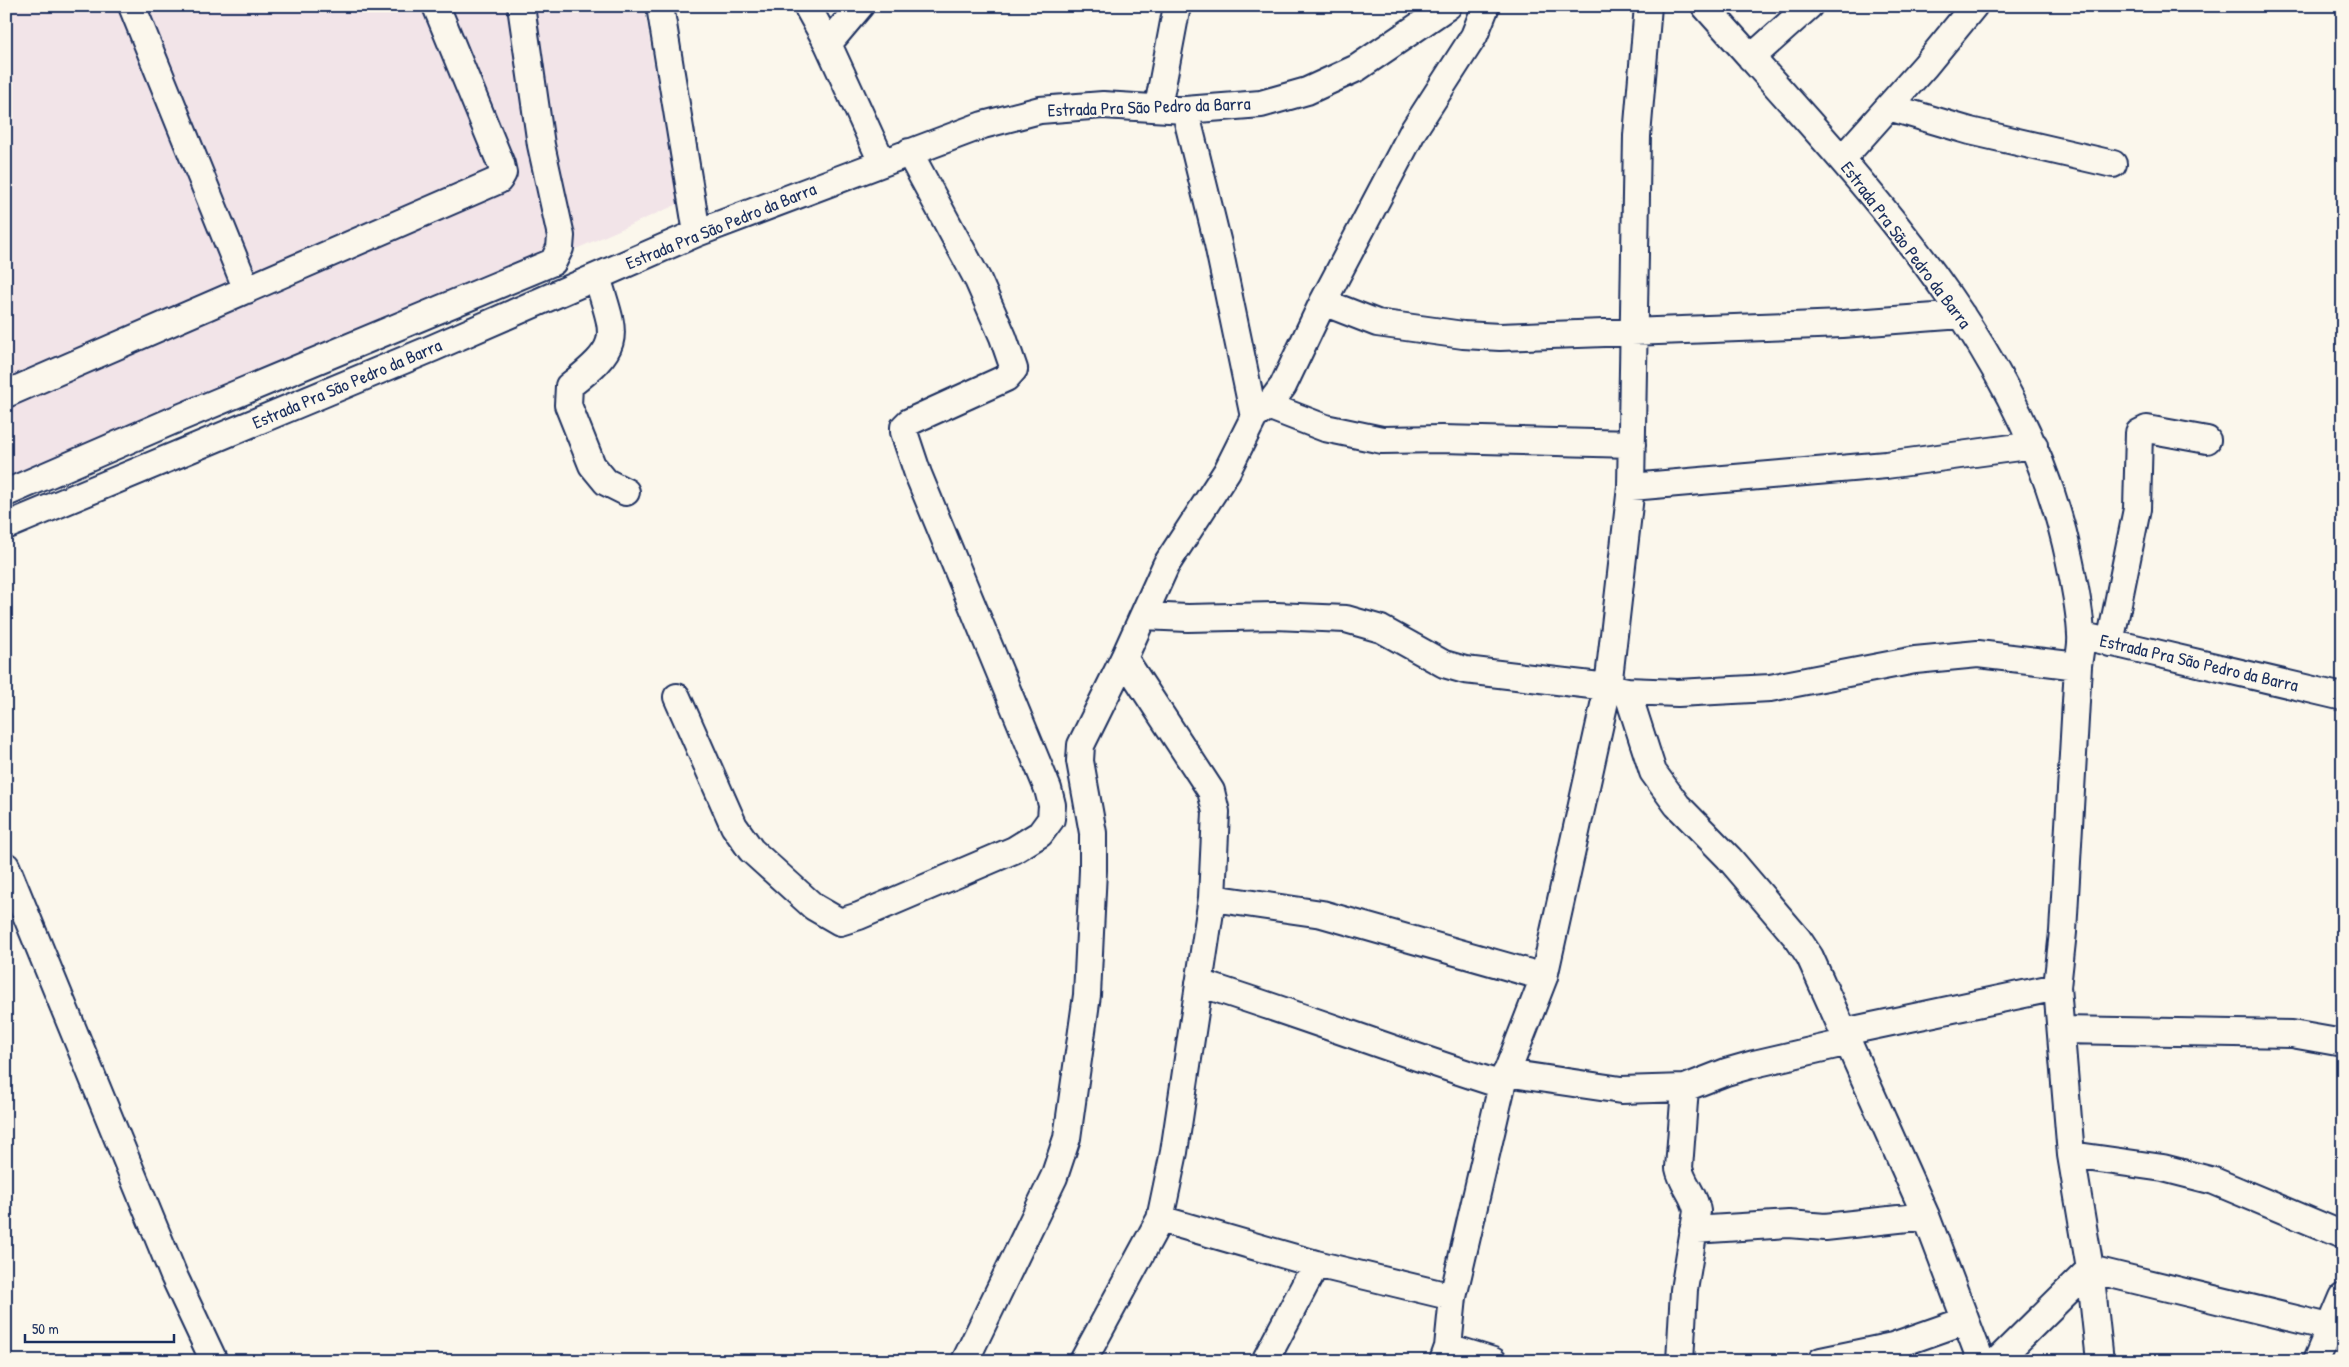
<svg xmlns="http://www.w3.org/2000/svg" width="2349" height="1367" font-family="'Patrick Hand',sans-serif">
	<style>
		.built { fill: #f2e4e8 }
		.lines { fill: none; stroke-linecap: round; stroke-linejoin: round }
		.minor-casing { stroke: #1b2f5e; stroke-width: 30 }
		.minor { stroke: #fbf7ec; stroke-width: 26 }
		.labels { text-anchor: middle; stroke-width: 4.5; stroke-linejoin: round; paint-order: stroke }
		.street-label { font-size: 18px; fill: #1b2f5e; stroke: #fbf7ec }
	</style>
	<rect width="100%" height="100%" fill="#fbf7ec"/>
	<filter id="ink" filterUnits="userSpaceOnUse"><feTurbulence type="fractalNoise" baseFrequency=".02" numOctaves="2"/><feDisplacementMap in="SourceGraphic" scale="10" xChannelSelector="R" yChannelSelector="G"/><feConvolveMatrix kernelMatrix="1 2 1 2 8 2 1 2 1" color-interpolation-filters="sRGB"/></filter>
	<g filter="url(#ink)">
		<path class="built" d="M6 6H644L678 204 6 500Z"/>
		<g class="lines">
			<defs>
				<path id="minor" d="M132 6 247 290
					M660 6 697 233
					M807 6 828 44 882 162
					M1705 6C1848 168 2023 339 2069 558 2074 582 2080 609 2081 635 2082 645 2079 656 2078 666L2063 932 2057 987 2071 1155 2090 1269 2100 1361
					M828 44 860 6
					M1751 58 1809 6
					M1158 107 1177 6
					M1889 107 1970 131 2113 164
					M1185 110 1218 244 1254 417
					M1842 159 1925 66 1974 6
					M597 277C616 339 623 344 569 386L568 405 592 465 606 482 626 492
					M1323 302 1377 323 1463 335 1500 337 1842 324 1962 315
					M6 394 499 180 503 173 501 164 436 6
					M1268 406 1325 428 1382 440 1442 439 1632 444
					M1631 487 1886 465 2034 445
					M6 493 172 421 553 262 560 248 561 236 541 145 521 6
					M6 526 433 348 697 233 983 125 1040 110 1103 105 1185 110 1261 104 1307 91 1357 68 1448 6
					M1143 616 1188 618 1275 616 1346 619 1381 629 1444 664 1465 670 1608 687 1627 691 1678 693 1770 688 1915 660 1978 654 2078 666
					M2092 638 2343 697
					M2110 643 2137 509 2139 433 2147 429 2207 440
					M1627 691 1653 772 1677 805 1729 858 1798 939 1810 957 1926 1216 1981 1361
					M677 697 734 826 751 850 814 907 840 922 859 916 1014 850 1040 834 1051 819 1052 805 1048 789 918 474 904 432V427L909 422 1006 378 1014 369 1003 337 978 280 909 152
					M6 866 174 1276 214 1361
					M1212 898 1322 914 1544 977
					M1199 983C1301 1015 1400 1053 1502 1085
					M2061 1030 2292 1034 2343 1043
					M1844 1032 2057 987
					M1506 1073 1621 1090 1685 1088 1726 1072 1754 1064 1849 1042
					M2071 1155 2163 1168 2214 1181 2343 1235
					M1160 1219 1316 1264 1453 1297
					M1693 1230 1789 1224 1825 1227 1926 1216
					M1448 1347 1493 1361
					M965 1361 1054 1177 1067 1138 1087 995 1093 870V833L1080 761 1081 745 1124 658 1166 565 1227 471 1254 417 1268 406 1283 386 1323 302 1413 131 1474 36 1486 6
					M1083 1361 1160 1219 1174 1152 1212 898 1216 812 1211 791 1124 658
					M1265 1361 1316 1264
					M1443 1361 1448 1347 1453 1297 1502 1085 1544 977 1608 687 1631 487 1637 136 1648 6
					M1680 1361 1684 1290 1697 1211C1695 1195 1682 1184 1679 1168L1685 1088
					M1821 1361 1893 1346 1964 1321
					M1997 1361 2090 1269 2329 1327 2343 1332
					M2316 1361 2343 1297"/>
			</defs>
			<use href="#minor" class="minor-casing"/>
			<use href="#minor" class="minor"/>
		</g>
	</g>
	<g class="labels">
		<g class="street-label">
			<text transform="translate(1149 107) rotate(-2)" y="6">Estrada Pra São Pedro da Barra</text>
			<text transform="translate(721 226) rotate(-22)" y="6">Estrada Pra São Pedro da Barra</text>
			<text transform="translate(1906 245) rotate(53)" y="6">Estrada Pra São Pedro da Barra</text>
			<text transform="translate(347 384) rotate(-23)" y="6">Estrada Pra São Pedro da Barra</text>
			<text transform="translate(2199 663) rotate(13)" y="6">Estrada Pra São Pedro da Barra</text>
		</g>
	</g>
	<rect width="2349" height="1367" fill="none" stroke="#fbf7ec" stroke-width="25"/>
	<rect x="12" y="12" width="2324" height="1342" fill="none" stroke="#1b2f5e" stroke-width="2" filter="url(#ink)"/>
	<path d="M25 1334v8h149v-8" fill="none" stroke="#1b2f5e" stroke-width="2.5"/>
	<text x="32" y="1334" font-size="15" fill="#1b2f5e" stroke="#fbf7ec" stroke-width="4" paint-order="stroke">50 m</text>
</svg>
